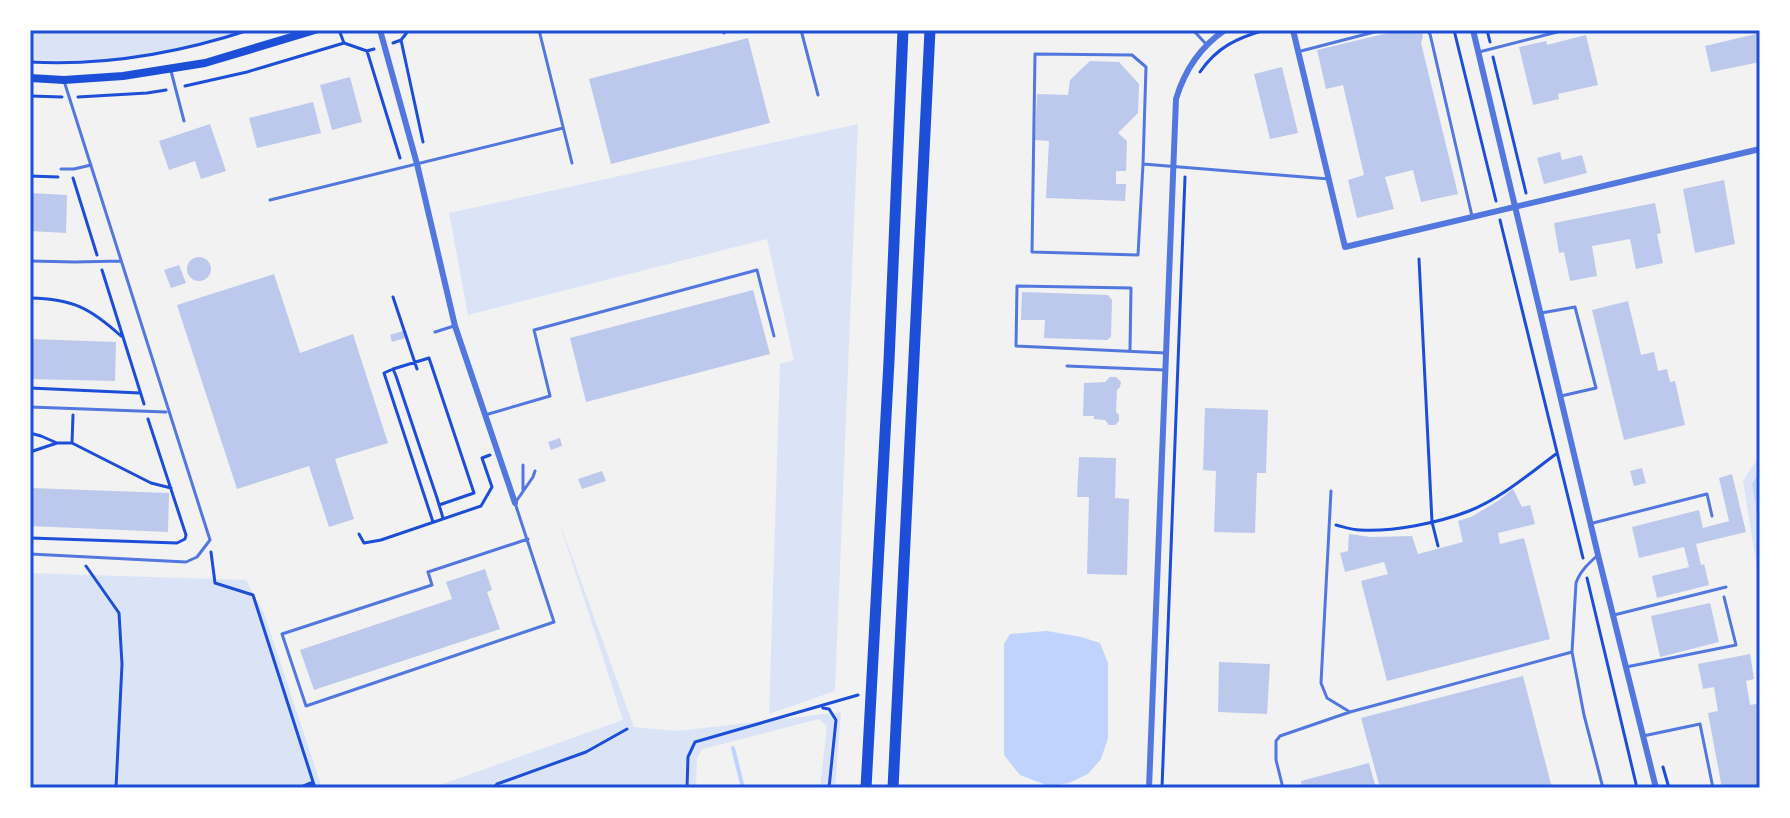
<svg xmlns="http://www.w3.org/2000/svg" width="1790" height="818" font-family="Manrope,sans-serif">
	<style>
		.green { fill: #dbe4f7 }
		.water { fill: #bfd3fe }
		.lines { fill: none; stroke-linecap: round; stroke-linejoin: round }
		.stream { stroke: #bfd3fe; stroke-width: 4 }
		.building { fill: #bdc9ec }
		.path { stroke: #1d4ed8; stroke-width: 3 }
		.service { stroke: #5277de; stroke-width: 3 }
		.minor { stroke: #5277de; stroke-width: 6 }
		.secondary { stroke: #1d4ed8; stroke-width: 8 }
		.motorway { stroke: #1d4ed8; stroke-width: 11 }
		.neatline { fill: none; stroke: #1d4ed8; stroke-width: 3 }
	</style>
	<rect width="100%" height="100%" fill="#f2f2f2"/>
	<path class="green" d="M30 30H246C222 37 198 46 173 51 126 60 78 62 30 60Z
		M858 124 835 691 769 714 780 364 794 360 767 239 468 315 449 213Z
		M1760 454V587L1743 481Z
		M557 515 634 727 677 731 841 712 835 788H820L827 726 819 719 703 749 697 757 696 788H431L623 720Z
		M30 573 246 580 264 613 322 788H30Z"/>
	<path class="water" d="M1047 631 1081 637 1100 643 1108 663V738L1101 759 1088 774 1069 783 1049 786 1020 775 1004 755V644L1010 634Z"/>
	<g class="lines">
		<path class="stream" d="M1760 475 1754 484 1760 517
			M733 748 743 788"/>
	</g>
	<path class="building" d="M1400 30H1421L1423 36 1421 43 1458 194 1421 202 1413 170 1385 177 1394 209 1357 218 1348 180 1364 175 1343 85 1326 89 1317 50Z
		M1760 33V62L1711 72 1705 46Z
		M1586 35 1598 85 1558 94 1559 99 1533 105 1519 47 1546 41 1547 45Z
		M748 38 770 123 611 164 589 79Z
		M1090 61 1119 62 1139 84 1138 113 1118 133 1127 141 1126 171H1116V184H1126L1125 201 1046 198 1049 141 1035 140 1037 94 1068 95 1070 80Z
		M1282 67 1298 133 1270 139 1254 74Z
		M350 77 362 122 332 130 320 85Z
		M313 102 321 133 257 148 249 118Z
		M210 124 226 171 201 179 195 161 169 170 159 141Z
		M1560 152 1562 160 1582 155 1587 173 1544 184 1537 158Z
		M1724 180 1735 244 1695 253 1683 189Z
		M30 193 67 195 66 233 30 231Z
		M1655 203 1661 233 1657 234 1663 263 1636 269 1630 239 1592 246 1597 276 1570 281 1564 252 1559 253 1554 223Z
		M187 269a12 12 0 1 1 24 0a12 12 0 1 1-24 0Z
		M179 265 186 283 171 288 164 270Z
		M274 274 300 353 353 334 388 443 335 459 354 519 329 527 309 466 237 489 177 305Z
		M753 290 770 354 586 402 570 338Z
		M1022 292 1108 295 1112 300 1111 337 1107 340 1044 338 1045 320H1021Z
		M1628 301 1641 355 1654 352 1658 371 1667 369 1670 382 1675 381 1685 425 1624 440 1592 310Z
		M406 330 408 337 392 342 390 335Z
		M30 339 116 342 115 381 30 379Z
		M1110 377H1116L1121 382 1120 387 1117 390 1116 412 1119 415V421L1115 425H1109L1105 420 1094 419V416H1083L1084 383 1105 382Z
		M1205 408 1268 410 1266 473H1257L1255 533 1214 532 1216 471 1203 470Z
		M560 438 562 446 551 450 548 442Z
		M1079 457 1116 458 1115 498 1129 499 1127 575 1087 574 1089 497H1077Z
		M1642 468 1646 483 1634 486 1630 471Z
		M602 471 606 481 582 489 578 479Z
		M1732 474 1746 532 1696 544 1701 565 1704 564 1709 585 1657 598 1652 576 1689 567 1684 547 1639 558 1632 527 1699 510 1703 528 1729 521 1719 478Z
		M30 488 169 493 168 532 30 526Z
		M1513 489 1522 507 1530 505 1535 524 1498 533 1500 544 1524 538 1550 639 1387 681 1361 581 1388 574 1384 562 1345 572 1340 553 1348 551 1349 534 1371 537 1412 536 1418 554 1463 542 1458 521 1471 517 1498 501Z
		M485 569 492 590 487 592 500 629 314 690 300 650 452 599 446 582Z
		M1710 603 1719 642 1660 657 1651 616Z
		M1750 654 1754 679 1746 681 1750 705 1760 703V788H1722L1708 713 1718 711 1714 687 1703 689 1698 664Z
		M1219 662 1270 664 1267 714 1218 712Z
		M1523 676 1552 788H1380L1361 718Z
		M1369 763 1376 788H1302L1301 781Z"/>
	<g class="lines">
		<path class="path" d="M339 30 344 43
			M1454 30 1496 201
			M1487 30 1490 42
			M401 40 423 142
			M393 43 401 40 409 30
			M367 51 400 158
			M1493 57 1526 193
			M30 62C104 66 179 53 249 30
			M1200 72C1217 47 1237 38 1265 30
			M185 86 247 72 344 43 367 51 374 49
			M30 96 62 97
			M78 97 147 93 166 90
			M30 176 58 177
			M73 178 97 255
			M1500 220 1583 558
			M1419 259 1432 522 1438 546
			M102 270 144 404
			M393 297 417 369
			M30 298C73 299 90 308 121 336
			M393 369 384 373 433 522
			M30 388 140 393
			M30 433 41 436 57 443
			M72 443 73 415
			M30 452 57 443H72L151 483 171 488
			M439 505 474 493 429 358 393 369 396 376 437 498 443 518
			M1336 525C1344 527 1352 530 1360 530 1393 532 1438 523 1469 511 1500 499 1529 474 1556 454
			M359 534 364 543 381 540 481 506 492 487 482 458 490 455
			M30 538 177 543 185 539 186 535 148 419
			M211 552 215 583 253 595 315 788
			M86 566 119 613 122 664 116 788
			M1587 578 1637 788
			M823 708 829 709 836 720 829 788
			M1663 767 1669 788
			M299 788 313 782
			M494 788 497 784 586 752 627 729
			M687 788 688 757 695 742 858 695
			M1162 788 1185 177"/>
		<path class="service" d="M539 30 572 163
			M723 30 724 33
			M801 30 818 95
			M1193 30 1206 44
			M1427 30 1430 34 1472 216
			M1301 51 1382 30
			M1479 52 1565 30
			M171 71 184 121
			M1143 164 1146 67 1132 55 1035 54 1032 252 1138 255 1143 164 1329 179
			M61 169H74L91 165
			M270 200 563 128
			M30 261 75 262 121 261
			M1541 313 1575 307 1596 388 1561 396
			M435 332 454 326
			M1130 350 1131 288 1017 286 1016 346 1165 353
			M1067 366 1165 370
			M30 407 166 412
			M485 415 550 396 534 330 757 270 774 336
			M523 490V465
			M1331 491 1321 683 1327 698 1350 712
			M1593 523 1707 494 1712 516
			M528 539 428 572 432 585 282 634 306 706 554 622 515 503 533 477 535 471
			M30 554 186 562 197 557 210 540 65 84
			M1614 615 1726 587
			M1572 652 1584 715 1603 788
			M1626 667 1736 645 1724 597
			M1643 736 1700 724 1713 788
			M1283 788 1276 760V741L1280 736 1350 712 1572 652 1576 583C1580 571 1589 563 1598 555"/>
		<path class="minor" d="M380 30 417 164 455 326 515 503
			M1293 30 1345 247 1760 149
			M1473 30 1598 555 1656 788
			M1149 788 1176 99C1185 69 1200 47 1225 30"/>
		<path class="secondary" d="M30 78 64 80 123 76 205 63 315 30"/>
		<path class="motorway" d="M866 788 889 361 903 30
			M893 788 930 30"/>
	</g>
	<rect width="1790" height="818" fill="none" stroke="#ffffff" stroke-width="64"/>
	<rect x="32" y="32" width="1726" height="754" class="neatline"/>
</svg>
